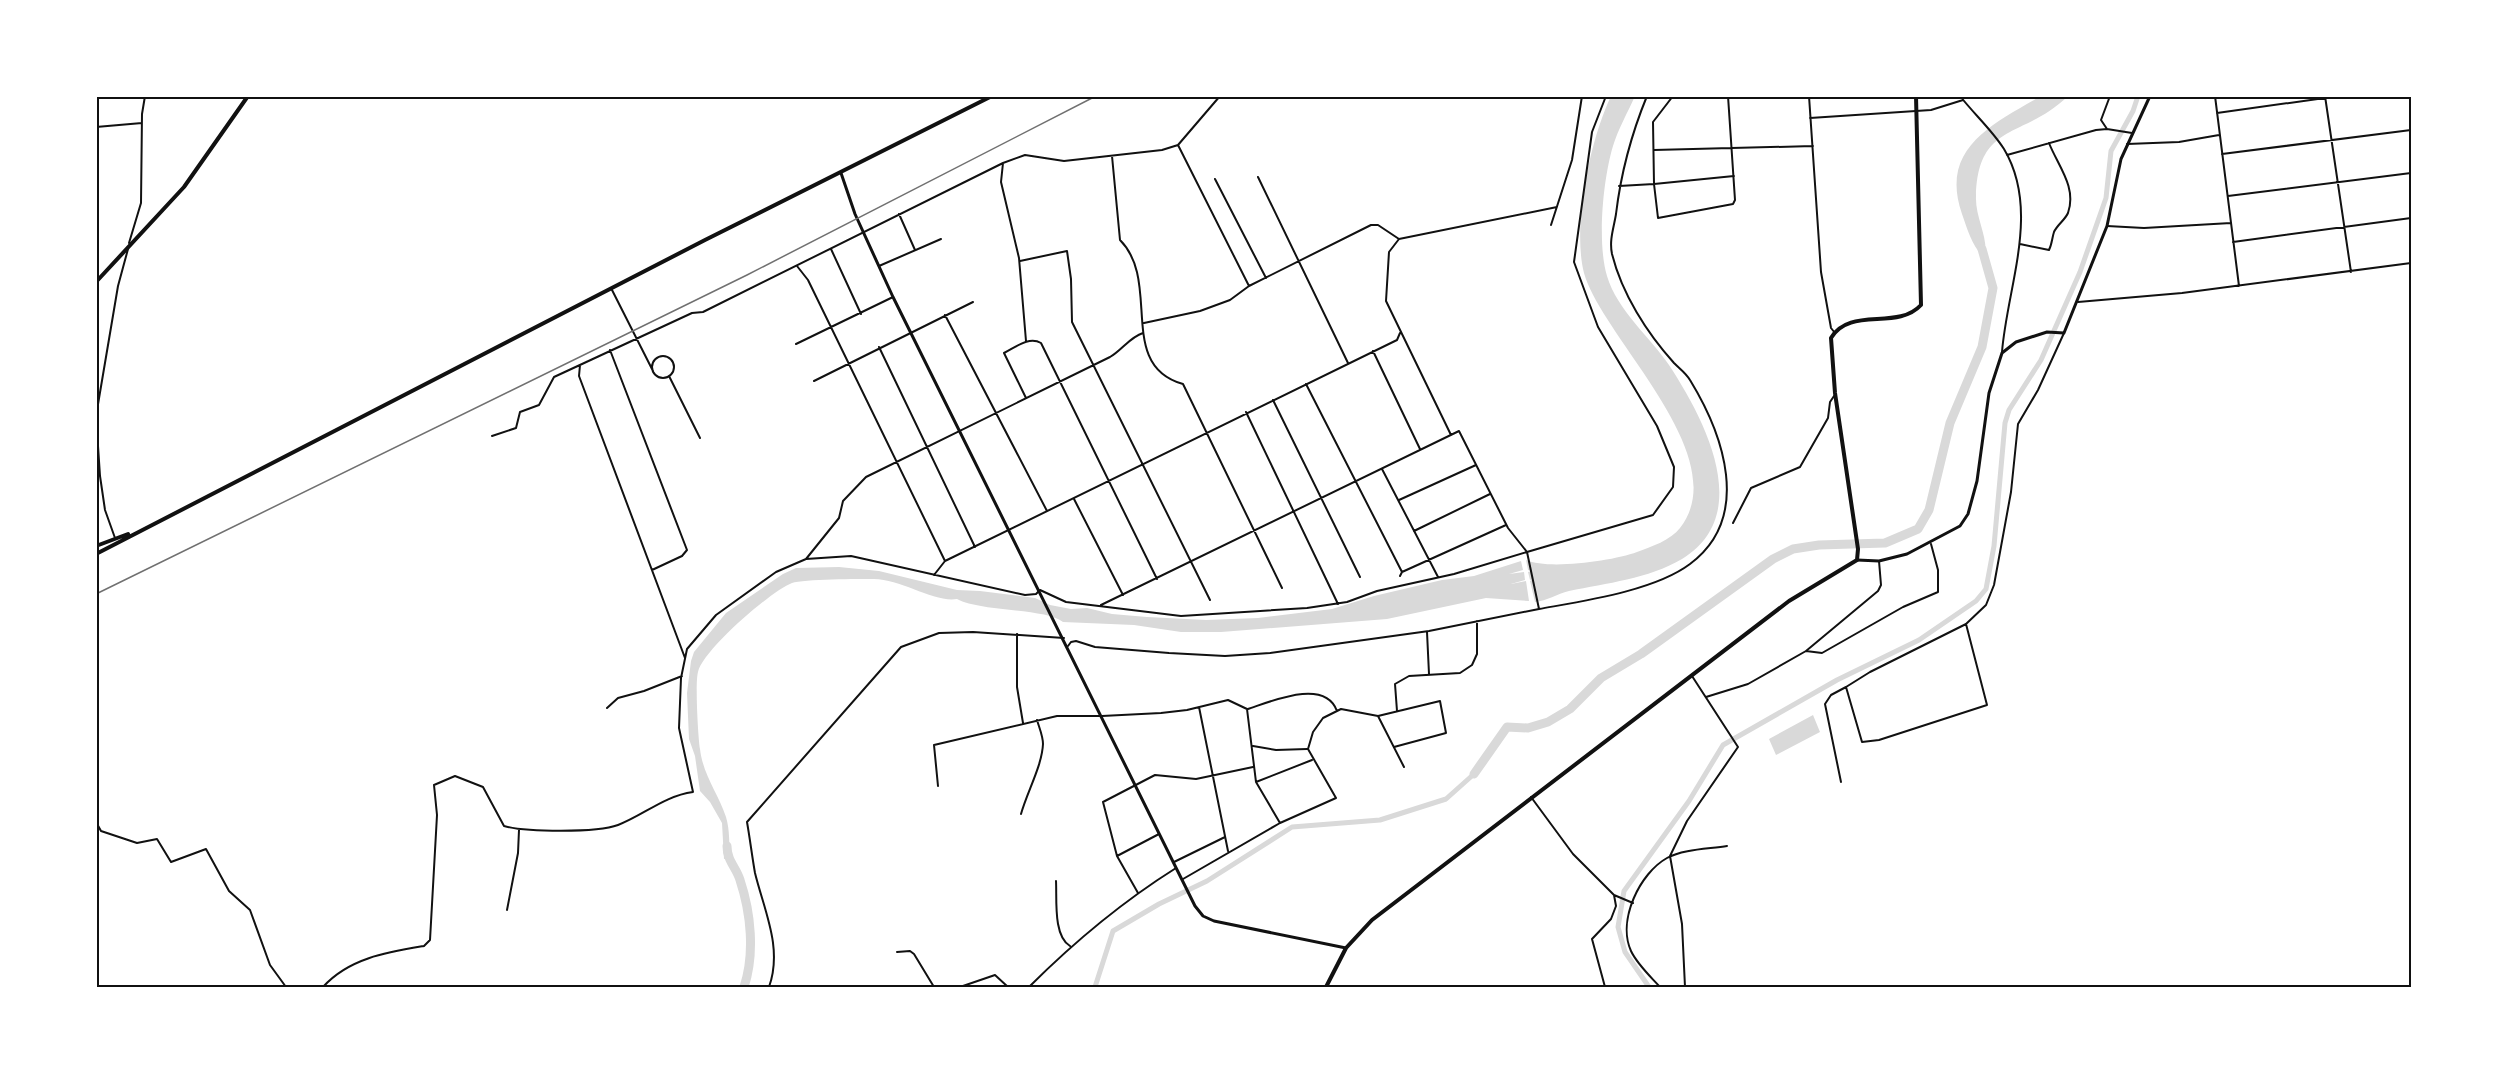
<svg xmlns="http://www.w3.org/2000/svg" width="2507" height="1083" font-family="Barlow,sans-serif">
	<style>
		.water { fill: #d9d9d9 }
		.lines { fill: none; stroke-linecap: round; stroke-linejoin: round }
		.canal { stroke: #d9d9d9; stroke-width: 5 }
		.river { stroke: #d9d9d9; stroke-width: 9 }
		.minor { stroke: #111; stroke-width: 2 }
		.tertiary { stroke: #111; stroke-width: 3 }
		.secondary { stroke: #111; stroke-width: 4 }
		.primary { stroke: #111; stroke-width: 4 }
		.trunk { stroke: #111; stroke-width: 4 }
		.rail { stroke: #707070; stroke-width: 1.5 }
		.neatline { fill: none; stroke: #111; stroke-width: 2 }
	</style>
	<rect width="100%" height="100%" fill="#fff"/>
	<path class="water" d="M1611 96H1635C1628 112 1618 129 1613 146 1603 179 1597 243 1607 276 1617 310 1650 337 1669 365 1703 417 1756 514 1682 559 1648 579 1607 583 1569 591 1557 594 1547 601 1535 602L1530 581 1533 579 1530 580 1528 572 1531 571 1528 570 1526 560C1548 570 1613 561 1637 552 1651 547 1671 540 1680 528 1736 456 1602 338 1584 273 1572 226 1590 140 1611 96Z
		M2041 96H2068C2024 139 1978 121 1976 196 1975 218 1989 237 1985 259 1972 246 1968 231 1962 214 1939 148 1993 124 2041 96Z
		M1521 561 1523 570 1509 574 1524 572 1525 580 1511 584 1526 581 1529 601 1486 598 1387 619 1221 632H1181L1134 625 1063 622C1046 608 981 612 957 599 935 603 901 579 874 579 860 579 803 579 792 583 771 591 703 650 698 672 695 683 698 736 700 749 703 775 718 793 726 817 730 830 729 845 730 858L724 859 722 823 710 802 700 791 695 756 689 739 687 693 691 661 694 652 726 613 783 574 796 568 839 567 879 571 957 590 980 591 1035 598 1050 605 1071 609 1087 608 1112 614 1147 617 1206 620 1258 618 1332 609 1374 596 1442 580 1474 576Z
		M1813 715 1820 732 1776 755 1769 739Z"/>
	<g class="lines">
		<path class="canal" d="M1095 987 1113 931 1159 904 1207 881 1292 827 1380 820 1446 799 1474 774
			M1649 987 1625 952 1618 927 1624 891 1689 801 1723 745 1837 680 1919 640 1976 601 1986 589 1994 546 2005 423 2009 410 2041 360 2080 272 2106 198 2111 151 2133 111 2138 96"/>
		<path class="river" d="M1474 774 1507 727 1528 728 1548 722 1570 709 1601 678 1641 654 1773 559 1793 549 1819 545 1885 543 1918 529 1929 510 1950 423 1982 347 1993 288 1982 249
			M727 846C727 861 736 867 740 880 751 913 755 954 744 987"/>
		<path class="minor" d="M1673 96 1653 122 1654 184 1734 176
			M1809 96 1821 272 1831 328 1835 333
			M1960 96C1974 114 1992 130 2004 149 2041 211 2007 287 2002 352
			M2215 96 2239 286
			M2325 96 2351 272
			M2217 113 2339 96
			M1810 118 1931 110 1963 100
			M96 127 142 123
			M2107 129 2101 120 2110 96
			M2127 144 2179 142 2219 135
			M1178 145 1249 286
			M1654 150 1813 146
			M2222 154 2411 130
			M2007 155 2096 130 2107 129 2132 133
			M1112 156 1120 240C1162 282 1116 365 1183 384L1282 588
			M1003 163 1001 182 1019 258 1026 341
			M1258 177 1348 363
			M1215 179 1266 278
			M1619 186 1654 184 1658 218 1733 204 1735 200 1728 96
			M2228 196 2411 173
			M899 214 915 250
			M1551 225 1572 160 1582 96
			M2107 226 2144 228 2231 223
			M2233 242 2411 218
			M129 243 141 203 142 114 145 96
			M2020 244 2049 250C2052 244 2052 238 2054 232 2057 225 2065 220 2068 213 2077 187 2058 166 2049 143
			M831 249 861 314
			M1020 261 1067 251 1071 279 1072 322 1210 600
			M797 266 808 280 945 561
			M879 266 941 239
			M611 288 653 371
			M2078 302 2182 293 2411 263
			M945 315 1047 511
			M1144 323 1200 311 1230 300 1249 286 1371 225H1378L1399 239
			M796 344 893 297
			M879 347 975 547
			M610 350 687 550 682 556 652 570
			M1373 351 1420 449
			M652 367a11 11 0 1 1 22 0a11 11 0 1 1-22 0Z
			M580 365 579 376 685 658
			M669 376 700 438
			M814 381 973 302
			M1306 384 1402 572 1400 576
			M1026 398 1004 353C1016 347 1029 336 1041 343L1157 579
			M1273 400 1360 577
			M1246 412 1338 604
			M1451 435 1386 301 1389 252 1399 239 1557 207
			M492 436 516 428 520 412 539 405 554 377 692 313 703 312 1003 163 1025 155 1064 161 1162 150 1178 145 1220 96
			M1382 469 1438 577
			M1074 499 1123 595
			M1399 500 1476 465
			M1733 523 1751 488 1800 467 1828 418 1830 402 1834 396
			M1414 531 1490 494
			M115 538 105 510 100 476 96 416 118 286 128 249
			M806 559 839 518 843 501 866 477 1110 357C1122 350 1130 337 1143 333
			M1402 572 1506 525
			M934 575 945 561 1397 340 1400 333
			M1101 605 1459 431 1508 528 1527 552 1653 515 1673 487 1674 467 1657 426 1598 327 1574 262 1592 132 1606 96
			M1966 624 1987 705 1879 740 1862 742 1846 687 1870 672 1966 624 1986 605 1994 585 2011 492 2018 424 2038 390 2064 333
			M1427 632 1429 674
			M1017 634V687L1023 723
			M1068 646 1071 642 1076 641 1095 647 1169 653 1225 656 1270 653 1429 631 1539 609
			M1806 651 1822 653 1903 607 1938 592V570L1931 544
			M1706 697 1748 684 1806 651 1878 591 1881 585 1879 561
			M1199 707 1228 851
			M607 708 618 698 644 691 682 676
			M1248 709C1272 701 1325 678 1337 711
			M1397 711 1395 684 1409 676 1460 673 1472 665 1477 654V621
			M1378 716 1404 767
			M1253 746 1276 750 1307 749
			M1256 782 1312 760
			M1841 782 1825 704 1831 695 1846 687
			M938 786 934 745 1057 716H1102L1161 713 1187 710 1228 700 1247 709 1256 782 1280 823
			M1531 797 1573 854 1614 895 1616 906 1611 919 1592 939 1605 987
			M1021 814C1027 792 1042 766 1043 744 1043 736 1039 727 1037 720
			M96 822 101 831 137 843 157 839 171 862 206 849 229 891 250 910 270 965 286 987
			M1117 856 1159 834
			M1174 862 1225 837
			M1183 879 1280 823 1336 798 1308 749 1313 732 1323 718 1341 709 1378 716 1440 701 1446 733 1394 747
			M1056 881C1057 899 1053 936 1070 946
			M1138 893 1117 856 1103 802 1155 775 1196 779 1253 767
			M1614 895 1633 903
			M507 910 518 853 519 830
			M897 952 910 951 914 954 934 987
			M323 987C349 958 388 952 424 946L430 940 437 815 434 785 455 776 483 787 504 826C525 832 597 833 618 825 644 815 664 796 693 792L679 728 681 678 687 649 716 615 776 572 806 559 851 556 1025 595 1036 594 1040 590 1066 602 1181 616 1307 608 1347 602 1377 591 1454 574 1527 552 1539 609C1583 601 1654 591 1690 564 1753 517 1723 434 1690 380 1686 373 1680 369 1674 363 1647 333 1622 294 1612 254 1609 240 1614 227 1616 214 1621 172 1631 135 1647 96
			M769 987C783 948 764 910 755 873 752 856 750 839 747 822L901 647 939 633 973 632 1064 638
			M960 987 995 975 1008 987
			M1029 987C1074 942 1122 902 1176 868
			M1660 987C1650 976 1637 964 1631 951 1617 920 1640 873 1667 858 1683 849 1709 849 1727 846
			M1685 987 1682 924 1670 856 1687 821 1738 747 1692 676"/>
		<path class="tertiary" d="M841 173 855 214 893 297 1195 906 1203 916 1214 921 1346 948
			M1857 560 1879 561 1907 554 1960 526 1968 514 1977 481 1989 393 2002 353 2016 342 2047 332 2064 333 2107 226 2121 159 2150 96"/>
		<path class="secondary" d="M1326 987 1346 948 1372 920 1789 601 1857 560 1858 549 1835 393 1831 338C1850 306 1897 331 1921 305L1916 96"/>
		<path class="primary" d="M96 282 184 187 248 96"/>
		<path class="trunk" d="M96 546 128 534
			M96 554 705 240 992 96"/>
		<path class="rail" d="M96 594 747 275 1096 96"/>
	</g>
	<rect width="2507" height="1083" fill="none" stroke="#ffffff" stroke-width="195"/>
	<rect x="98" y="98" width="2312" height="888" class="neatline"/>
</svg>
